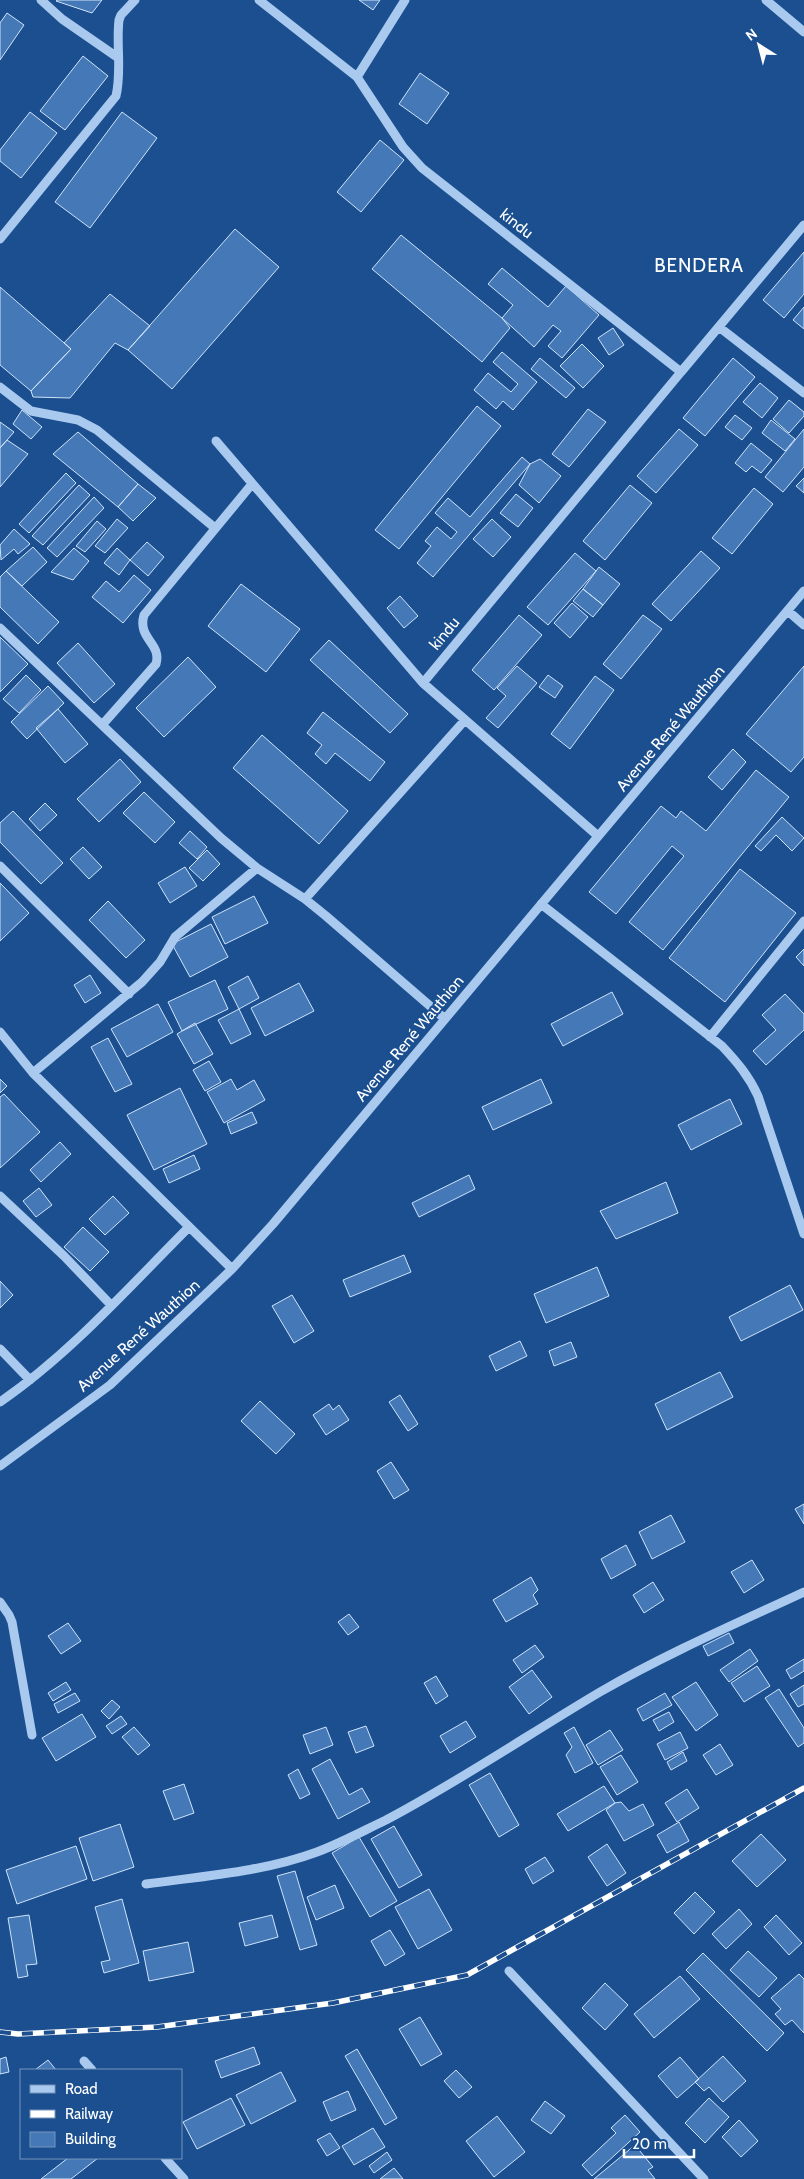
<svg xmlns="http://www.w3.org/2000/svg" width="804" height="2179" font-family="Cabin,sans-serif">
	<style>
		.building { fill: #4478b7; stroke: #cfe3fa }
		.lines { fill: none; stroke-linecap: round; stroke-linejoin: round }
		.minor { stroke: #a9c9ee; stroke-width: 9 }
		.rail-casing { stroke: #fff; stroke-width: 5.5 }
		.rail { stroke: #1b4f8f; stroke-width: 4; stroke-dasharray: 11; stroke-linecap: butt }
		.labels { text-anchor: middle; stroke-width: 4; stroke-linejoin: round; paint-order: stroke }
		.street-label { font-size: 16px; fill: #fff; stroke: #1b4f8f }
		.quarter-label { font-size: 19px; letter-spacing: 1px; fill: #fff; stroke: #1b4f8f }
	</style>
	<rect width="100%" height="100%" fill="#1b4f8f"/>
	<path class="building" d="M57 0H102L92 13 56 1Z
		M359 0H380L373 10Z
		M7 13 24 25 0 60V23Z
		M83 56 108 76 65 130 40 111Z
		M420 73 449 93 427 124 399 104Z
		M30 112 57 133 21 178 0 161V150Z
		M122 112 157 138 90 228 55 202Z
		M380 140 404 160 361 212 337 192Z
		M235 229 279 267 172 389 128 350Z
		M401 235 502 318 510 328 482 362 372 269Z
		M804 252V294L784 318 763 300Z
		M502 268 548 307 566 286 599 315 562 358 548 346 561 331 553 325 534 347 502 318 513 305 488 284Z
		M0 287 71 349 31 391 0 365Z
		M110 294 150 326 128 350 115 343 70 398 33 397 31 391 71 349 64 343Z
		M804 307V329L793 320Z
		M613 328 624 345 609 355 598 338Z
		M582 344 604 366 583 388 560 366Z
		M502 352 537 382 513 410 503 401 496 409 474 390 488 373 511 392 518 384 493 362Z
		M540 358 575 388 566 398 531 369Z
		M733 358 755 377 705 436 683 418Z
		M760 383 778 398 762 418 743 402Z
		M789 400 804 412V416L789 433 773 419Z
		M477 406 501 426 399 549 375 530Z
		M588 409 606 422 569 467 552 454Z
		M22 410 42 427 31 439 13 424Z
		M735 415 752 428 742 440 725 427Z
		M771 420 795 439 785 451 762 433Z
		M0 422 14 432 0 448Z
		M679 429 698 445 656 493 637 476Z
		M804 429V467L783 492 765 477Z
		M78 432 138 484 118 507 53 454Z
		M7 440 28 454 0 487V448Z
		M751 443 772 460 761 473 752 466 746 472 735 463Z
		M522 457 530 464 433 577 417 563 431 546 425 541 437 527 451 539 457 532 435 513 448 498 470 517Z
		M540 459 561 476 539 503 519 485 530 464Z
		M66 473 76 483 29 533 19 524Z
		M804 478V493L796 486Z
		M138 484 156 498 133 521 118 507Z
		M79 485 90 495 43 545 32 536Z
		M630 485 652 503 605 560 583 541Z
		M754 488 773 504 732 554 712 538Z
		M516 494 533 508 518 527 500 513Z
		M94 497 104 508 57 557 47 548Z
		M117 519 128 528 105 553 95 546Z
		M492 519 511 537 493 557 473 539Z
		M97 521 106 529 85 552 76 546Z
		M14 529 30 544 18 554 14 549 1 560 0 545Z
		M147 542 164 557 148 576 130 560Z
		M33 547 47 562 22 586 6 571Z
		M74 548 89 561 73 580 51 572Z
		M117 548 130 560 119 575 104 563Z
		M701 551 720 568 671 621 652 604Z
		M575 553 596 571 548 625 527 607Z
		M599 567 620 584 603 605 583 589Z
		M6 571 59 622 38 644 0 607V577Z
		M134 575 151 590 123 623 92 597 106 581 119 592Z
		M241 584 300 629 266 672 208 626Z
		M583 589 603 605 593 617 573 601Z
		M400 596 418 616 404 628 387 608Z
		M572 603 588 617 570 638 554 623Z
		M519 615 542 635 494 690 472 670Z
		M643 615 662 629 621 679 603 664Z
		M0 637 28 664 0 692Z
		M329 640 408 714 390 733 310 660Z
		M78 643 115 684 94 703 57 663Z
		M188 657 216 687 164 737 136 708Z
		M517 666 537 683 498 728 486 718 506 696 497 688Z
		M804 666V757L791 772 746 734Z
		M26 675 41 690 19 713 3 699Z
		M548 675 563 686 555 698 539 687Z
		M595 676 614 690 570 749 551 734Z
		M48 686 64 703 27 739 11 722Z
		M58 709 88 744 65 763 36 728Z
		M323 712 385 762 370 781 335 753 326 764 315 754 322 745 307 733Z
		M262 735 348 811 319 844 233 768Z
		M733 749 746 762 722 790 708 777Z
		M120 759 141 782 99 822 77 799Z
		M756 770 789 797 663 950 629 922 684 856 672 846 616 914 589 892 661 806 676 818 681 811 706 831Z
		M144 792 175 822 155 843 123 813Z
		M45 803 57 815 40 831 29 819Z
		M13 811 63 863 41 884 0 842V823Z
		M782 817 804 838 792 851 776 835 761 851 755 846Z
		M190 831 207 847 197 859 179 843Z
		M83 847 102 867 89 879 70 859Z
		M207 850 220 864 203 881 189 868Z
		M185 867 197 886 170 903 158 883Z
		M740 869 796 913 725 1002 669 958Z
		M0 883 29 913 0 941Z
		M254 896 268 923 225 944 212 917Z
		M108 901 145 940 126 958 89 920Z
		M211 924 228 957 190 977 172 944Z
		M804 949V966L796 957Z
		M90 975 101 993 85 1003 74 985Z
		M248 976 259 998 239 1009 228 987Z
		M215 980 228 1009 182 1031 168 1002Z
		M299 983 314 1011 265 1036 251 1008Z
		M612 992 623 1014 563 1046 551 1024Z
		M785 994 804 1014V1030L766 1065 753 1051 776 1030 762 1015Z
		M158 1004 173 1032 127 1057 111 1029Z
		M239 1009 251 1034 231 1044 218 1020Z
		M195 1023 213 1054 194 1064 177 1034Z
		M108 1038 132 1084 115 1092 91 1047Z
		M209 1061 221 1082 205 1091 193 1070Z
		M0 1079 7 1086 0 1093Z
		M231 1079 237 1090 254 1080 265 1100 224 1123 207 1092Z
		M541 1079 552 1103 493 1130 482 1107Z
		M180 1088 207 1144 154 1170 127 1115Z
		M4 1094 40 1132 0 1168V1097Z
		M730 1099 742 1124 691 1150 678 1125Z
		M252 1112 257 1123 231 1134 227 1123Z
		M60 1142 71 1154 41 1182 30 1170Z
		M194 1155 200 1169 169 1183 163 1169Z
		M469 1175 475 1189 419 1217 412 1203Z
		M666 1182 678 1213 616 1239 600 1211Z
		M39 1188 52 1205 36 1217 23 1201Z
		M113 1196 129 1213 105 1235 89 1219Z
		M83 1227 109 1252 90 1271 64 1247Z
		M404 1255 411 1272 350 1297 343 1280Z
		M597 1267 609 1296 546 1323 534 1294Z
		M0 1281 13 1295 0 1308Z
		M790 1285 803 1310 741 1341 729 1317Z
		M292 1295 314 1331 294 1343 272 1306Z
		M520 1341 527 1356 496 1371 489 1356Z
		M571 1342 577 1357 554 1366 549 1351Z
		M720 1372 733 1397 667 1430 655 1404Z
		M400 1395 418 1424 408 1431 389 1402Z
		M260 1401 295 1434 276 1454 241 1421Z
		M329 1404 333 1410 339 1405 349 1420 326 1435 313 1415Z
		M391 1462 409 1490 394 1499 377 1471Z
		M804 1504V1524L795 1509Z
		M671 1515 685 1542 652 1559 639 1532Z
		M626 1545 636 1565 611 1579 601 1559Z
		M752 1560 764 1580 744 1593 731 1572Z
		M531 1577 538 1590 533 1595 538 1604 506 1622 493 1600Z
		M653 1582 664 1600 644 1613 633 1595Z
		M349 1614 359 1627 348 1635 338 1622Z
		M68 1623 81 1641 61 1654 48 1636Z
		M729 1633 734 1643 708 1656 703 1646Z
		M535 1645 544 1657 522 1673 513 1660Z
		M750 1649 758 1661 729 1682 720 1670Z
		M804 1659V1671L791 1679 786 1670Z
		M757 1666 770 1686 744 1702 731 1683Z
		M532 1670 552 1697 529 1714 509 1687Z
		M436 1676 448 1696 436 1704 424 1683Z
		M66 1682 71 1690 53 1701 48 1693Z
		M696 1682 718 1715 696 1731 672 1697Z
		M804 1685V1704L798 1707 790 1694Z
		M779 1689 804 1728V1743L798 1747 765 1698Z
		M75 1693 80 1701 58 1713 54 1704Z
		M665 1693 672 1705 643 1721 637 1709Z
		M112 1700 120 1707 109 1719 101 1711Z
		M669 1712 674 1722 659 1731 653 1720Z
		M82 1714 96 1737 56 1761 42 1738Z
		M121 1716 127 1724 112 1734 106 1726Z
		M466 1721 476 1737 450 1753 440 1736Z
		M366 1726 374 1746 356 1753 348 1732Z
		M134 1727 150 1745 138 1755 122 1737Z
		M326 1727 333 1745 310 1754 303 1735Z
		M574 1727 593 1763 575 1773 566 1755 572 1747 564 1733Z
		M610 1730 623 1750 598 1765 586 1745Z
		M680 1732 688 1748 665 1760 657 1744Z
		M720 1744 733 1765 716 1775 703 1755Z
		M683 1752 687 1761 671 1770 667 1762Z
		M621 1755 638 1782 617 1795 600 1767Z
		M330 1759 349 1795 362 1788 370 1802 338 1819 312 1769Z
		M298 1769 310 1794 300 1799 288 1775Z
		M490 1773 519 1825 499 1837 469 1785Z
		M184 1784 194 1813 174 1820 163 1791Z
		M604 1786 615 1803 568 1831 557 1814Z
		M687 1789 699 1808 677 1822 665 1803Z
		M621 1802 629 1811 643 1804 654 1825 624 1841 606 1810 615 1803Z
		M679 1822 689 1841 667 1853 657 1835Z
		M120 1824 134 1867 93 1881 79 1838Z
		M394 1826 422 1875 399 1888 371 1839Z
		M761 1834 786 1860 757 1887 732 1861Z
		M359 1837 397 1901 370 1917 332 1853Z
		M607 1844 626 1873 607 1886 588 1857Z
		M76 1846 87 1879 17 1904 6 1870Z
		M545 1857 554 1871 533 1884 525 1869Z
		M295 1871 317 1945 300 1950 277 1876Z
		M335 1885 344 1908 316 1920 307 1897Z
		M429 1889 452 1930 418 1949 395 1907Z
		M695 1892 715 1912 694 1934 674 1913Z
		M122 1899 139 1963 104 1973 101 1962 110 1960 95 1907Z
		M739 1909 752 1924 726 1949 712 1934Z
		M29 1915 37 1964 26 1965 28 1976 18 1978 8 1918Z
		M272 1915 278 1937 245 1946 239 1923Z
		M776 1915 802 1943 789 1955 764 1927Z
		M390 1930 405 1954 385 1966 371 1941Z
		M188 1942 194 1972 149 1981 143 1951Z
		M748 1951 777 1978 759 1997 730 1970Z
		M703 1953 784 2033 767 2051 686 1970Z
		M799 1974 804 1979V2033L792 2020 785 2025 775 2014 781 2009 771 1998Z
		M680 1976 700 1999 654 2038 634 2014Z
		M605 1983 628 2005 605 2030 582 2008Z
		M420 2017 442 2054 421 2066 399 2029Z
		M254 2047 260 2064 221 2078 215 2061Z
		M357 2049 397 2118 385 2125 345 2056Z
		M723 2056 746 2081 723 2102 709 2087 704 2091 695 2082Z
		M6 2057 9 2072 0 2074V2059Z
		M680 2057 699 2079 677 2098 658 2076Z
		M48 2060 56 2070H35Z
		M456 2070 472 2087 459 2098 444 2081Z
		M281 2072 296 2101 251 2124 236 2095Z
		M348 2091 356 2110 331 2121 323 2102Z
		M231 2098 245 2125 197 2149 183 2122Z
		M709 2098 729 2117 705 2143 685 2123Z
		M545 2101 565 2116 551 2134 531 2120Z
		M625 2115 640 2132 592 2176 582 2165 616 2133 611 2128Z
		M497 2116 525 2152 494 2177 466 2141Z
		M739 2120 758 2141 741 2157 722 2137Z
		M373 2128 385 2147 354 2165 342 2146Z
		M330 2133 340 2148 327 2156 317 2140Z
		M635 2145 653 2167 648 2170 655 2179H594Z
		M387 2152 392 2160 374 2173 369 2166Z
		M68 2158H98L71 2179H41Z
		M394 2168 403 2179H380Z"/>
	<g class="lines">
		<path class="minor" d="M41 0 62 19 117 57
			M259 0 357 77 403 147 422 168 681 372 423 683
			M766 0 804 32
			M357 77 405 0
			M0 239 116 96C122 71 116 45 119 20L121 15 135 0
			M719 327 804 393
			M681 372 804 225
			M0 387 31 411 78 420 97 430 215 528
			M216 441 423 683 598 836
			M788 611 804 625
			M0 628 221 838 257 868 305 899 326 916 445 1019
			M103 724 156 664C162 643 137 639 144 615L252 484
			M0 866 129 994
			M305 899 465 720
			M541 904 722 1046C737 1062 749 1076 758 1096L804 1234
			M0 1032 33 1073 232 1269
			M710 1037 804 921
			M33 1073 142 982 160 962 175 937 257 868
			M0 1196 64 1256 111 1305
			M0 1349 30 1380
			M0 1402C70 1354 129 1287 189 1227
			M0 1466 110 1385 232 1269 273 1224 804 591
			M0 1602 9 1615 12 1622 32 1735
			M146 1884C203 1876 263 1872 317 1852 341 1843 363 1831 386 1820 460 1781 529 1734 600 1692 666 1654 735 1624 804 1592
			M509 1971 704 2179
			M84 2061 92 2070
			M165 2158 184 2179"/>
		<defs>
			<path id="rail" d="M0 2032 18 2034 157 2027 333 2003 467 1975 804 1788"/>
		</defs>
		<use href="#rail" class="rail-casing"/>
		<use href="#rail" class="rail"/>
	</g>
	<g class="labels">
		<g class="street-label">
			<text transform="translate(517 223) rotate(38)" y="6">kindu</text>
			<text transform="translate(444 633) rotate(-51)" y="6">kindu</text>
			<text transform="translate(670 728) rotate(-50)" y="6">Avenue René Wauthion</text>
			<text transform="translate(409 1038) rotate(-50)" y="6">Avenue René Wauthion</text>
			<text transform="translate(138 1335) rotate(-42)" y="6">Avenue René Wauthion</text>
		</g>
		<g class="quarter-label">
			<text x="699" y="272">BENDERA</text>
		</g>
	</g>
	<rect x="20" y="2069" width="162" height="90" fill="#1b4f8f" stroke="#7695bc"/>
	<rect x="30" y="2085" width="25" height="8" fill="#a9c9ee" stroke="#7695bc"/>
	<text x="65" y="2094" font-size="15" fill="#ffffff">Road</text>
	<rect x="30" y="2110" width="25" height="8" fill="#ffffff" stroke="#7695bc"/>
	<text x="65" y="2119" font-size="15" fill="#ffffff">Railway</text>
	<rect x="30" y="2132" width="25" height="15" fill="#4478b7" stroke="#7695bc"/>
	<text x="65" y="2144" font-size="15" fill="#ffffff">Building</text>
	<g transform="translate(759 45) rotate(324)" stroke="#1b4f8f" stroke-width="4" paint-order="stroke">
	<path d="M0-4L9 19L0 12L-9 19Z" fill="#ffffff"/>
	<text y="-8" font-size="14" font-weight="bold" text-anchor="middle" fill="#ffffff">N</text>
	</g>
	<path d="M624 2149v8h70v-8" fill="none" stroke="#ffffff" stroke-width="2.5"/>
	<text x="632" y="2149" font-size="15" fill="#ffffff" stroke="#1b4f8f" stroke-width="4" paint-order="stroke">20 m</text>
</svg>
